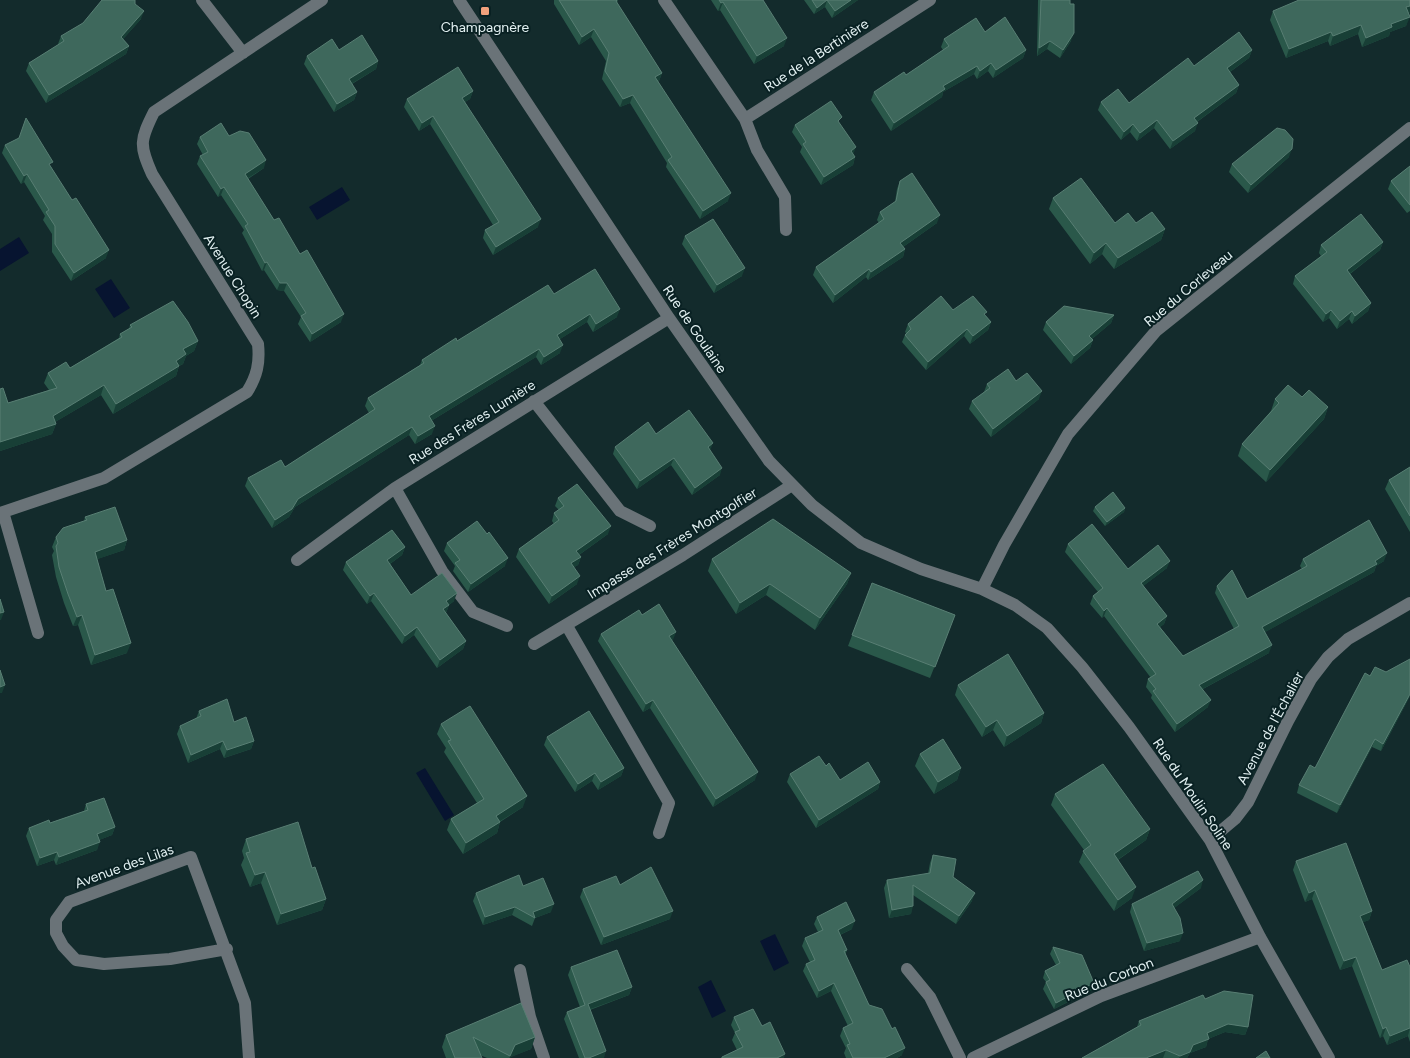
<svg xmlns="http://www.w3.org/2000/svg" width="1410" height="1058" font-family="Figtree,sans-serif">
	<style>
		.water { fill: #071430 }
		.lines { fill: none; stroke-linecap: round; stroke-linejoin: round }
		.minor { stroke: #6a7378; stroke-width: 12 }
		.wall { fill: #2a584a }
		.shaded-wall { fill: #183f36 }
		.building { fill: #3e685c; stroke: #587e73 }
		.poi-dot { fill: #f1a17c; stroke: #092123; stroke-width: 2 }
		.labels { text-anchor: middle; stroke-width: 4; stroke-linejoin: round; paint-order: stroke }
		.poi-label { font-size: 14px; fill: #e3f1f2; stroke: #092123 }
		.street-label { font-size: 14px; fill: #e3f1f2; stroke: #092123 }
	</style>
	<rect width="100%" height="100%" fill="#132b2c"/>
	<path class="water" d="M342 187 350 200 317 220 309 207Z
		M19 237 29 253 0 271V249Z
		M111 279 130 308 114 318 95 289Z
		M425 768 454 815 445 821 416 773Z
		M775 934 789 963 774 971 760 941Z
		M711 980 726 1011 712 1018 698 987Z"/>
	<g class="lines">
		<path class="minor" d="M202 0 243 53
			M459 0 669 318 769 461 812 505 861 543 921 569 982 589 1015 605 1047 628 1082 667 1129 727 1210 840 1260 937 1329 1058
			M664 0 745 119 930 0
			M745 119 757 150 785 197 786 230
			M534 401 620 511 650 526
			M395 488 442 571 473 612 507 626
			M3 512 38 633
			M0 513 104 478 247 392C257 376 260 363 258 344L152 174C139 145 140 140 154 112L322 0
			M297 560 395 488 669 318
			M982 589 1004 545 1068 434 1156 331 1410 128
			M567 626 669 803 659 833
			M534 644 683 555 792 485
			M1210 840 1235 819 1248 802 1288 721 1311 679 1328 657 1348 639 1410 603
			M227 949 170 959 104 964 76 960 63 946 56 933V920L69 902 191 857 245 1003 249 1058
			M907 969 930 997 960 1058
			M520 970 530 1017 544 1058
			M973 1058 1101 996 1260 937"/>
	</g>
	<path class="wall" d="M554 0H618L617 3 662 73 659 81 658 82 728 201 700 219 666 167 667 163 630 103 620 107 602 79 606 61 591 37 579 45 554 4Z
		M711 0H763L784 46 754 64 720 10 718 11Z
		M804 0H858L832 18 825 7 814 14Z
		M1038 0H1070L1071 41 1060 58 1047 49 1037 56Z
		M135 4 141 19 123 39 129 46 126 54 46 103 26 71 29 63 58 45V44L61 36Z
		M1273 11 1409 14 1406 26 1390 32 1389 36 1362 47 1358 34 1330 46 1328 41 1286 58 1270 20Z
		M985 32 1026 50 1023 58 993 78 988 71 977 79 974 74 943 92 942 97 891 131 871 100 874 92 906 75 943 50 941 47 944 39Z
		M339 50 378 61 376 69 352 84 357 92 354 100 334 112 304 64 307 56Z
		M1252 50 1249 58 1230 72 1239 85 1236 93 1197 122 1195 131 1170 149 1154 128 1137 141 1130 132 1121 140 1098 110 1101 102 1129 103 1194 66Z
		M473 91 470 99 465 102 538 227 493 255 483 238 485 230 493 225 430 124 419 131 404 107 407 99Z
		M839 123 853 154 855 157 853 165 821 185 800 152 802 147 792 132 795 125Z
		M229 136 264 168 248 179 274 220 300 254 341 322 310 342 298 324 301 317 284 291 277 290 264 270 262 271 242 233 244 230 221 195 218 197 197 164 200 156 203 155 197 144 200 137Z
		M5 145 51 167 106 258 71 281 52 252V234L43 220 45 216 24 182 21 184 2 153Z
		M1289 157 1248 193 1229 172 1232 164Z
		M1410 166V211L1407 213 1388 189 1391 181Z
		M900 181 937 223 903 247 905 249 903 257 868 280 866 277 833 303 813 275 816 267 879 223 877 220 880 212 895 202 897 189Z
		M1053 198 1115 223H1136L1165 229 1161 240 1114 269 1102 254 1090 264 1049 209Z
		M685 236 742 276 714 293 682 244Z
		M1383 242 1380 250 1350 274 1371 303 1368 311 1352 324 1349 319 1337 329 1329 318 1323 322 1293 284 1295 276 1321 256 1319 253 1321 245Z
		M554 294 617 317 593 332 587 322 560 339V353L541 365 536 357 431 421 432 434 415 444 409 435 295 507 289 517 272 528 245 486 248 478 285 467 369 413 365 406 368 398 420 365 422 360 457 341Z
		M953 310 986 316 991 322 988 330 970 344 964 336 926 370 902 342 905 335 906 333 905 332 908 324Z
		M1114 315 1111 323 1092 339 1093 340 1090 348 1071 364 1043 330 1046 322Z
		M130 325 198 341 194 351 186 356 183 364 179 366 176 376 113 414 101 395 55 422 56 424 52 434 0 451V389L8 403 49 390 44 383 48 373 70 368 119 338 120 334 129 329Z
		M1016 381 1039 399 991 437 969 409 972 401 984 392 987 384Z
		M1275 399 1328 407 1324 419 1266 482 1238 456 1242 444 1271 411Z
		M656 434 710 450 720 475 692 495 671 465 637 489 613 454 615 447Z
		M1410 467V532L1385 489 1389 480Z
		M558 498 608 534 579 555 581 557 578 565 574 567 577 584 549 604 516 557 519 549 554 524 552 521 554 513 559 510 555 506Z
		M1095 507 1125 508 1124 512 1105 526 1093 511Z
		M85 517 127 540 124 550 97 559 106 591 127 653 91 665 78 625 73 626 64 603 56 577 52 555 54 551 52 547 56 537 84 521Z
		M447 543 505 566 468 592 453 571 455 566 444 551Z
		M1068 544 1128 569 1167 568 1143 586 1167 616 1164 624 1160 627 1183 656 1234 629 1215 593 1217 586 1247 599 1302 569 1300 566 1303 559 1384 561 1376 566 1374 572 1265 632 1269 653 1203 689 1208 707 1175 732 1151 698 1152 695 1146 687 1148 679 1151 678 1104 616 1102 618 1090 604 1093 596 1098 592 1065 552Z
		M405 547 402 555 390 564 411 595 454 601 449 605 446 613 466 641 463 649 437 668 414 635 402 644 371 601 367 604 343 570 346 562Z
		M712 559 851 573 847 584 815 630 766 595 736 614 708 571Z
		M872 583 955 615 930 678 848 646Z
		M642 615 673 640H672L755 780 713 807 650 708 643 712 598 641 601 634Z
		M958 685 1044 713 1041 723 1004 747 993 730 982 737 955 695Z
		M1410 696 1381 751 1372 747 1337 813 1297 793 1299 785 1315 768Z
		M199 711 234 722 254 741 251 749 224 758 220 749 188 763 177 734 180 726 196 719Z
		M441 724 523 807 500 822 497 833 463 854 447 830 451 819 477 803 444 752 446 748 437 734Z
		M547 737 624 768 621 776 598 790 592 781 575 792 544 745Z
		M920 754 961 768 957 780 934 794 915 766Z
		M790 774 840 780 880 782 878 789 816 828 787 782Z
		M1055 794 1150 829 1146 840 1118 860 1132 898 1114 911 1079 862 1084 850 1051 805Z
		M86 804 115 827 112 835 99 840 97 850 56 865 54 860 37 866 26 836 29 828 50 823 84 811Z
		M246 839 312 868 326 899 322 910 277 925 261 883 250 887 241 865 244 858 242 851Z
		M933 855 953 877 972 901 956 924 913 895 911 914 889 918 884 888 887 880 928 874 930 863Z
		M1296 861 1372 911 1369 920 1363 922 1382 970 1410 967V1042L1408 1036 1387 1045 1383 1036 1380 1038 1352 966 1340 970 1312 899 1305 902 1293 870Z
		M620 885 670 919 601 945 580 897 583 889Z
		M523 886 551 912 535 918 532 926 512 915 483 925 473 901 476 893Z
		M1201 888 1174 908 1180 941 1144 951 1130 912 1132 904Z
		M817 917 852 929 840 935 847 950 845 955 869 1005 902 1055 897 1058H846L844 1053 846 1048 840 1036 843 1028 848 1026 831 991 817 998 803 971 806 964 810 962 802 946 805 938 818 932 814 924Z
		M1053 947 1094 983 1092 990 1054 1009 1043 989 1046 982 1043 978 1045 971 1056 965 1050 954Z
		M571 967 632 987 629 995 590 1010 604 1058H579L564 1019 567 1012 580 1007 568 975Z
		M1205 999 1248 1027 1245 1035 1225 1032 1208 1039 1206 1047 1190 1053 1187 1058H1082L1137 1027 1139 1021Z
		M734 1017 762 1026 784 1058H721L722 1057 737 1050 732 1040 735 1033 731 1025Z
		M446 1035 535 1037 531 1049 510 1057V1058H487L480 1055 482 1058H446L442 1047Z"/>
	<path class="shaded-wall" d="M827 0 825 7 814 14 817 8Z
		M851 0H858L832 18 835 11Z
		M723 2 720 10 718 11 721 3Z
		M1410 6V13L1403 17 1406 7Z
		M144 11 141 19 118 45 121 37Z
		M1410 17 1406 26 1390 32 1389 36 1362 47 1366 38 1391 24Z
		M1361 25 1358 34 1330 46 1333 36Z
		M594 29 591 37 579 45 582 37Z
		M1331 32 1328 41 1286 58 1289 49Z
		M1074 33 1071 41 1060 58 1063 50Z
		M787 38 784 46 754 64 757 56Z
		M1050 41 1047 49 1037 56 1039 48Z
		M129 46 126 54 46 103 49 95Z
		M1026 50 1023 58 993 78 996 70Z
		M1252 50 1249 58 1224 76 1227 68Z
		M378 61 376 69 346 87 349 79Z
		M991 63 988 71 977 79 980 71Z
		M977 66 974 74 943 92 942 97 891 131 894 123 943 86Z
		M662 73 659 81 652 85 655 77Z
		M1239 85 1236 93 1191 126 1194 118Z
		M473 91 470 99 459 106 462 98Z
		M357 92 354 100 334 112 337 104Z
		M633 95 630 103 620 107 623 99Z
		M433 116 430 124 419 131 422 123Z
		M1157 120 1154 128 1137 141 1140 133Z
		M1198 123 1195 131 1170 149 1173 141Z
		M1133 124 1130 132 1121 140 1124 132Z
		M856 147 853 155 851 151Z
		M1292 149 1289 157 1248 193 1251 185Z
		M855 157 853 165 821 185 824 177Z
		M266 160 264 168 242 182 245 174Z
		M27 174 24 182 21 184 24 176Z
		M224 187 221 195 218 197 221 189Z
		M731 193 728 201 700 219 703 211Z
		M940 215 937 223 897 251 900 243Z
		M541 219 538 227 493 255 496 247Z
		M1165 229 1161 240 1114 269 1118 258Z
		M1383 242 1380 250 1344 278 1347 270Z
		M1106 243 1102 254 1090 264 1094 253Z
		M905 249 903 257 868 280 871 272Z
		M109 250 106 258 71 281 74 273Z
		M267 262 264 270 262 271 265 263Z
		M745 268 742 276 714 293 717 285Z
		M869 269 866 277 833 303 835 295Z
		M280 283H287L284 291 277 290Z
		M1371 303 1368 311 1352 324 1355 316Z
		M620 309 617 317 593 332 596 324Z
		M1331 310 1329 318 1323 322 1326 314Z
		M1352 311 1349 319 1337 329 1340 321Z
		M344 314 341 322 310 342 312 334Z
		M590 314 587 322 554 343 557 335Z
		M1114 315 1111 323 1086 344 1089 336Z
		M991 322 988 330 970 344 973 336Z
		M967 329 964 336 926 370 928 362Z
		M1093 340 1090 348 1071 364 1074 356Z
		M198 341 194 351 186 356 183 364 179 366 176 376 113 414 116 404 176 361 183 349Z
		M563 345 560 353 541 365 544 357Z
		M539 349 536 357 426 424 429 416Z
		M104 385 101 395 50 425 56 424 52 434 0 451V442L53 416Z
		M1042 391 1039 399 991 437 993 429Z
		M1328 407 1324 419 1266 482 1270 470Z
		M435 426 432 434 415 444 418 436Z
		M412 427 409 435 295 507 289 517 272 528 275 520 298 499Z
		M713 443 710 451 708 447Z
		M674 458 671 465 637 489 640 481Z
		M722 468 720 475 692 495 695 488Z
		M1125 508 1124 512 1105 526 1107 522Z
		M611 526 608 534 573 559 576 551Z
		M127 540 124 550 92 561 95 552Z
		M405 547 402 555 384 568 387 560Z
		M1387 553 1384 561 1376 566 1374 572 1260 635 1262 627Z
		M581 557 578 565 568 571 571 563Z
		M508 558 505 566 468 592 471 584Z
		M1170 561 1167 568 1138 590 1141 583Z
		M851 573 847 584 815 630 820 618Z
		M580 576 577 584 549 604 552 596Z
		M770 584 766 595 736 614 740 603Z
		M374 593 371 601 367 604 370 596Z
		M457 593 454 601 449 605 446 613 440 617 446 601Z
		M1107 608 1104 616 1102 618 1104 611Z
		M4 612 1 620H0V613Z
		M82 615 78 625 73 626 77 617Z
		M1167 616 1164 624 1155 631 1157 624Z
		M417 627 414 635 402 644 405 636Z
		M676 632 673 640 666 644 669 636Z
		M466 641 463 649 437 668 440 660Z
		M131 643 127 653 91 665 95 655Z
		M1272 645 1269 653 1197 692 1199 685Z
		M5 685 2 693H0V687Z
		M1410 694V696L1381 751 1383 744Z
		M653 700 650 708 643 712 646 704Z
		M1211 700 1208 707 1175 732 1177 724Z
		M1044 713 1041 723 1004 747 1007 736Z
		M997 720 993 730 982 737 986 727Z
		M1375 739 1372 747 1337 813 1340 805Z
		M223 741 220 749 188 763 191 755Z
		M254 741 251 749 224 758 227 750Z
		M624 768 621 776 598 790 601 782Z
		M961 768 957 780 934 794 938 782Z
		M758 772 755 780 713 807 716 799Z
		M595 773 592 781 575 792 578 784Z
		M880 782 878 789 816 828 819 820Z
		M527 796 523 807 492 826 496 816Z
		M500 822 497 833 463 854 466 843Z
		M115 827 112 835 94 842 97 834Z
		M1150 829 1146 840 1110 865 1114 854Z
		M100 842 97 850 56 865 59 857Z
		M57 852 54 860 37 866 40 858Z
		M265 872 261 883 250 887 255 875Z
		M1203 880 1201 888 1169 912 1172 904Z
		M1136 887 1132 898 1114 911 1118 900Z
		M1315 890 1312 899 1305 902 1309 893Z
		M975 893 972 901 956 924 959 916Z
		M326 899 322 910 277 925 281 914Z
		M554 904 551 912 535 918 533 912Z
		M913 906 911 914 889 918 892 910Z
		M515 907 512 915 483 925 485 917Z
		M673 911 670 919 601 945 604 937Z
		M1372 911 1369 920 1357 925 1360 916Z
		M855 921 852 929 835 937 838 930Z
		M1183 933 1180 941 1144 951 1147 943Z
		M1356 957 1352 966 1340 970 1344 961Z
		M834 983 831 991 817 998 819 991Z
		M1094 983 1092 990 1054 1009 1056 1003Z
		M632 987 629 995 585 1011 588 1004Z
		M1228 1024 1248 1027 1245 1035 1225 1032 1208 1039 1206 1047 1190 1053 1187 1058H1179L1180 1056 1207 1033Z
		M1386 1027 1383 1036 1380 1038 1383 1029Z
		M1410 1028 1408 1036 1387 1045 1390 1036Z
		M535 1037 531 1049 509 1058 515 1045Z
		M905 1048 902 1055 897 1058H884Z
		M1166 1050 1163 1058H1146Z
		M606 1051 604 1058H589Z
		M785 1054 784 1058H777Z"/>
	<path class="building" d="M102 0H135V4L144 11 121 37 129 46 49 95 29 63 64 41 61 36 83 23Z
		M559 0H617L616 1 662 73 655 77 731 193 703 211 668 160 672 157 633 95 623 99 605 71 609 53 594 29 582 37Z
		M719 0H763L787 38 757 56 723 2 721 3Z
		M812 0H827L817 8Z
		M827 0H851L835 11Z
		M1041 0H1070V4H1074V33L1063 50 1050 41 1039 48Z
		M1299 0H1410V6L1406 7 1410 17 1391 24 1392 27 1366 38 1361 25 1333 36 1331 32 1289 49 1273 11Z
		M1005 17 1026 50 996 70 991 63 980 71 977 66 943 86 945 89 894 123 874 92 904 72 906 75 949 46 944 39 976 18 985 32Z
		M1239 32 1252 50 1227 68 1239 85 1194 118 1198 123 1173 141 1157 120 1140 133 1133 124 1124 132 1101 102 1118 89 1129 103 1188 58 1194 66Z
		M362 35 378 61 349 79 357 92 337 104 307 56 332 39 339 50Z
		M458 67 473 91 462 98 541 219 496 247 485 230 499 222 433 116 422 123 407 99Z
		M831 101 842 117 838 121 856 147 851 151 855 157 824 177 803 144 806 142 795 125Z
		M26 118 53 162 49 164 72 200 76 198 109 250 74 273 55 244V226L46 212 49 210 27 174 24 176 5 145 19 138Z
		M221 123 229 136 240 131 249 133 266 160 245 174 274 220 279 218 300 254 307 250 344 314 312 334 301 316 306 313 287 283H280L267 262 265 263 245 226 248 224 224 187 221 189 200 156 208 152 200 137Z
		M1277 128 1285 130 1293 139 1292 149 1251 185 1232 164Z
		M1410 166V205L1391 181Z
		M912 173 940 215 900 243 905 249 871 272 869 269 835 295 816 267 884 219 880 212 896 201 900 181Z
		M1081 178 1115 223 1128 213 1136 223 1152 212 1165 229 1118 258 1106 243 1094 253 1053 198Z
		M1361 214 1383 242 1347 270 1371 303 1355 316 1352 311 1340 321 1331 310 1326 314 1295 276 1327 252 1321 245Z
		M713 219 745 268 717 285 685 236Z
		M595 269 620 309 596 324 590 314 557 335 563 345 544 357 539 349 429 416 435 426 418 436 412 427 298 499 292 509 275 520 248 478 281 460 285 467 375 409 368 398 424 363 422 360 456 338 457 341 548 285 554 294Z
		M941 296 953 310 973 296 987 312 984 314 991 322 973 336 967 329 928 362 905 335 911 329 908 324Z
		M173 301 188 322 198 341 183 349 186 354 176 361 179 366 116 404 104 385 53 416 56 424 0 442V389L3 388 8 403 57 388 48 373 66 362 70 368 122 337 120 334 132 327 130 325Z
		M1064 306 1114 315 1089 336 1093 340 1074 356 1046 322Z
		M1008 369 1016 381 1027 373 1042 391 993 429 972 401 990 388 987 384Z
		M1288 385 1302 397 1309 390 1328 407 1270 470 1242 444 1279 403 1275 399Z
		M689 410 713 443 708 447 722 468 695 488 674 458 640 481 615 447 648 422 656 434Z
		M1410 467V516L1389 480Z
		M577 484 611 526 576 551 581 557 571 563 580 576 552 596 519 549 559 520 554 513 564 506 558 498Z
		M1113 492 1125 508 1107 522 1095 507Z
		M115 507 127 540 95 552 106 591 113 589 131 643 95 655 82 615 77 617 68 594 59 567 56 546 58 543 56 537 63 528 87 520 85 517Z
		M773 519 851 573 820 618 770 584 740 603 712 559Z
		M1369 520 1387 553 1375 561 1377 564 1262 627 1272 645 1199 685 1211 700 1177 724 1153 691 1156 689 1148 679 1156 674 1107 608 1104 611 1093 596 1103 588 1068 544 1092 524 1128 569 1158 545 1170 561 1141 583 1167 616 1157 624 1183 656 1239 626 1217 586 1232 570 1247 599 1307 566 1303 559Z
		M477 521 487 534 489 532 508 558 471 584 455 563 460 560 447 543Z
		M392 530 405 547 387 560 411 595 442 573 457 593 446 601 449 605 443 609 466 641 440 660 417 627 405 636 374 593 370 596 346 562Z
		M872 583 955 615 935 667 852 635Z
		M0 599 4 612 0 613Z
		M659 604 676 632 669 636 758 772 716 799 653 700 646 704 601 634 639 610 642 615Z
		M1008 654 1044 713 1007 736 997 720 986 727 958 685Z
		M1410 659V694L1383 744 1375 739 1340 805 1299 785 1310 765 1315 768 1365 673 1370 676 1375 667 1386 672Z
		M0 670 5 685 0 687Z
		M227 699 234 722 246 717 254 741 227 750 223 741 191 755 180 726 201 716 199 711Z
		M470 706 527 796 496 816 500 822 466 843 451 819 484 799 448 741 451 740 441 724Z
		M589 711 624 768 601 782 595 773 578 784 547 737Z
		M943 739 961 768 938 782 920 754Z
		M819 756 826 766 829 763 840 780 868 762 880 782 819 820 790 774Z
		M1103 764 1150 829 1114 854 1136 887 1118 900 1083 851 1091 845 1055 794Z
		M104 798 115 827 97 834 100 842 59 857 57 852 40 858 29 828 49 820 50 823 88 810 86 804Z
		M298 822 312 868 315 867 326 899 281 914 265 872 255 875 246 853 250 852 246 839Z
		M1346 843 1372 911 1360 916 1382 970 1407 960 1410 967V1028L1390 1036 1386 1027 1383 1029 1356 957 1344 961 1315 890 1309 893 1296 861Z
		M933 855 956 859 953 877 975 893 959 916 913 885V906L892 910 887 880 930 873Z
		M651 867 673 911 604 937 583 889 616 876 620 885Z
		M1198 871 1203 880 1172 904 1180 918 1183 933 1147 943 1132 904Z
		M519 875 523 886 543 878 554 904 533 912 535 918 515 907 485 917 476 893Z
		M846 902 855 921 838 930 847 950 844 951 869 1005 882 1009 892 1029 895 1027 905 1048 884 1058H853L847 1045 850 1044 843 1028 853 1023 834 983 819 991 806 964 815 960 805 938 823 930 817 917Z
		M1053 947 1082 955 1094 983 1056 1003 1046 982 1050 980 1045 971 1060 963Z
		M617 950 632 987 588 1004 606 1051 589 1058H585L567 1012 585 1005 571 967Z
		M1224 991 1253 995 1248 1027 1228 1024 1207 1033 1209 1039 1193 1045 1190 1052 1180 1056 1166 1050 1146 1058H1082L1141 1025 1139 1021 1203 995 1205 999Z
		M521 1003 535 1037 515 1045 510 1056 473 1037 482 1058H455L446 1035Z
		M753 1009 762 1026 770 1022 785 1054 777 1058H722V1057L743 1047 735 1032 740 1030 734 1017Z
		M1266 1051 1270 1058H1256Z"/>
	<rect class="poi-dot" x="480" y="6" width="10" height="10" rx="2.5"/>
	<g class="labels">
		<g class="poi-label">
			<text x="485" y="32">Champagnère</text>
		</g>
		<g class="street-label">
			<text transform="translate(816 55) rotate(-33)" y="5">Rue de la Bertinière</text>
			<text transform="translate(233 276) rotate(58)" y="5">Avenue Chopin</text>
			<text transform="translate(1188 288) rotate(-40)" y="5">Rue du Corleveau</text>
			<text transform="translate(695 329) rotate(56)" y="5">Rue de Goulaine</text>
			<text transform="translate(472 422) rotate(-32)" y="5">Rue des Frères Lumière</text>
			<text transform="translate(672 543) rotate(-32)" y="5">Impasse des Frères Montgolfier</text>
			<text transform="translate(1270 728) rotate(-62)" y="5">Avenue de l'Échalier</text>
			<text transform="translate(1193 794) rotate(56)" y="5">Rue du Moulin Soline</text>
			<text transform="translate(124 866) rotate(-20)" y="5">Avenue des Lilas</text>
			<text transform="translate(1109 979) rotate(-22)" y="5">Rue du Corbon</text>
		</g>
	</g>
</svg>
